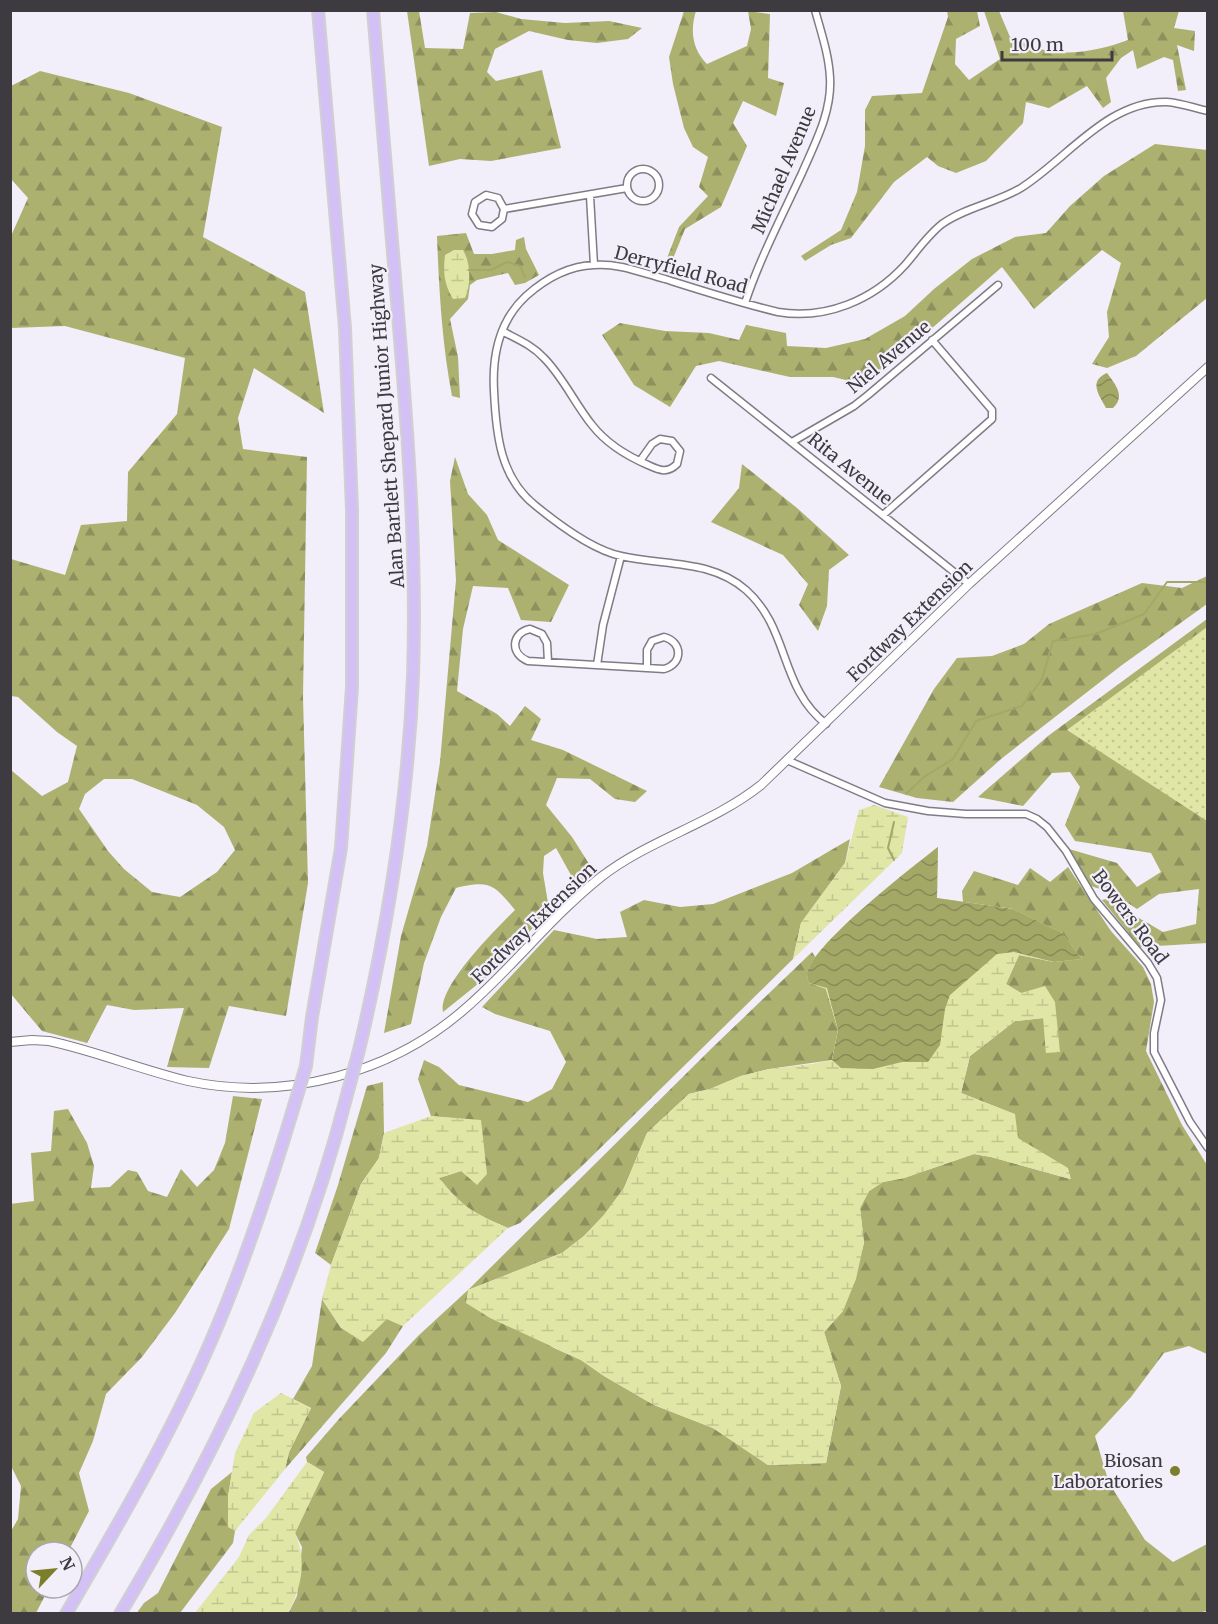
<svg xmlns="http://www.w3.org/2000/svg" width="1218" height="1624" font-family="Merriweather,serif">
	<style>
		.forest { fill: url(#forest-firs); fill-rule: evenodd }
		.wetland { fill: url(#wetland-marsh) }
		.park { fill: url(#park-dots) }
		.water { fill: url(#water-waves) }
		.lines { fill: none; stroke-linecap: round; stroke-linejoin: round }
		.stream { stroke: #a4a867; stroke-width: 2 }
		.minor-casing { stroke: #7f7c86; stroke-width: 9 }
		.tertiary-casing { stroke: #7f7c86; stroke-width: 10 }
		.motorway-casing { stroke: #d0d0d1; stroke-width: 14 }
		.minor { stroke: #fff; stroke-width: 6 }
		.tertiary { stroke: #fff; stroke-width: 8 }
		.motorway { stroke: #d3c1f5; stroke-width: 10 }
		.motorway-bridge-casing { stroke: #d0d0d1; stroke-width: 14; stroke-linecap: butt }
		.motorway-bridge { stroke: #d3c1f5; stroke-width: 10 }
		.poi-dot { fill: #7b7f29; stroke: #f2eefa; stroke-width: 2 }
		.labels { text-anchor: middle; stroke-width: 4.5; stroke-linejoin: round; paint-order: stroke }
		.street-label { font-size: 18px; fill: #3d3b40; stroke: #f2eefa }
		.poi-label { font-size: 18px; fill: #3d3b40; stroke: #f2eefa; text-anchor: end }
	</style>
	<defs>
		<pattern id="forest-firs" width="22" height="20" patternUnits="userSpaceOnUse" patternTransform="scale(1.5)"><rect width="22" height="20" fill="#acb170"/><path d="M5 1l3.5 6h-7zM16 11l3.5 6h-7z" fill="#8d915d"/></pattern>
		<pattern id="wetland-marsh" width="20" height="14" patternUnits="userSpaceOnUse" patternTransform="scale(1.5)"><rect width="20" height="14" fill="#e0e6a5"/><path d="M1 5h8M5 5V1M11 12h8M15 12V8" fill="none" stroke="#c1c68f"/></pattern>
		<pattern id="park-dots" width="8" height="8" patternUnits="userSpaceOnUse" patternTransform="scale(1.5)"><rect width="8" height="8" fill="#e0e6a5"/><path d="M2 2h.1M6 6h.1" fill="none" stroke="#c1c68f" stroke-width="1.8" stroke-linecap="round"/></pattern>
		<pattern id="water-waves" width="16" height="10" patternUnits="userSpaceOnUse" patternTransform="scale(1.5)"><rect width="16" height="10" fill="#a4a867"/><path d="M0 5q4-4 8 0t8 0" fill="none" stroke="#878a56"/></pattern>
	</defs>
	<rect width="100%" height="100%" fill="#f2eefa"/>
	<path class="forest" d="M1154 10 1179 11 1174 28 1195 31 1194 51 1177 45 1186 90 1178 91 1173 60 1164 57 1137 69 1133 50 1121 58 1106 78 1111 102 1103 108 1087 86 1049 108 1026 102 1023 123 986 161 956 173 938 166 927 157 894 182 851 238 831 245 805 261 801 256 841 230 857 192 865 146V110L872 96 922 93 948 17 947 11H977L980 26 956 39 955 64 969 80 1000 59 984 11H999L1010 37C1020 41 1030 46 1040 49 1069 57 1101 50 1128 40L1123 11Z
		M407 11H419L425 48 463 49 470 13 496 12 521 19 565 23 609 21 642 28 628 39 597 43 568 40 529 31 495 49 487 72 496 81 542 70 561 148 491 161 460 159 429 166Z
		M684 11H696C690 30 692 49 707 64L747 46 751 29 748 11 770 14 768 78 784 83 776 116 743 101 733 123 747 146 721 207 685 229 670 266H664L679 227 708 196 699 187 708 157 693 147 684 128 673 84 669 57Z
		M40 71 129 93 222 127 203 237 305 292 324 413 254 368 238 418 243 449 307 457 303 697 308 883 286 1016 229 1006 209 1068 167 1067 184 1008 134 1010 107 1005 87 1043 42 1031 11 994V770L42 796 68 782 77 746 57 732 18 697 11 696V559L65 575 81 525 127 521 128 472 177 414 185 358 65 326 11 328V236L28 198 11 179V86ZM104 779H132L197 805 224 827 235 850 217 872 180 897 152 892 124 869 108 851 79 809 85 794Z
		M1155 144 1207 150V298L1136 356 1107 368 1092 364 1109 337 1107 312 1121 263 1102 250 1034 309 1002 267 915 343 863 384 833 377H790L719 361 696 366 670 407 634 385 602 335 620 323 665 331 709 333 739 340 746 325 786 333 787 346 826 348 865 339 905 316 934 289 972 259 1015 237 1046 233 1070 206 1104 176Z
		M466 233 474 254H492L515 250 516 240 524 237 526 249 539 275 525 283 515 285 508 273 477 280 470 285 468 299 450 319 458 357 460 398 452 396C442 343 439 290 437 236Z
		M455 457 468 494 487 515 498 540 569 585 551 622 521 620 508 588 473 586 463 629 457 691 497 714 510 726 525 706 541 719 531 740 563 750 647 791 635 802 615 799 590 779 557 778 546 805 572 837 593 870 577 886 556 848 544 856 543 873 549 909 499 967 443 1012C438 986 496 929 515 910 494 884 489 880 456 888L441 917 424 963 411 1024 384 1033 401 936 427 846 440 762 456 580 450 481Z
		M742 464 797 508 849 555 829 570 827 606 818 631 799 605 808 584 783 555 711 522 739 488Z
		M1207 576V604L1122 665 1001 759 953 802 917 798 879 787 934 689 957 658 992 656 1024 644 1049 624 1142 583 1182 588Z
		M1207 619V943L1140 947 1102 900 1106 899 1163 932 1196 924 1199 889 1159 894 1137 909 1114 894 1091 886 1069 849 1117 863 1137 887 1161 872 1151 853 1075 841 1065 825 1080 787 1070 772 1052 773 1023 806 978 797 1048 736Z
		M850 839 845 863 801 923 793 959 581 1167 520 1223 508 1228C473 1213 463 1208 439 1178L461 1171 481 1121 431 1116 418 1079 424 1060 439 1067 459 1085 528 1102 552 1089 566 1062 550 1031 495 1014 482 1007 554 930 597 939 627 937 620 912 644 900 680 907 713 904 792 873Z
		M1068 867 1111 931 1143 967 1151 984 1154 1002 1146 1051 1182 1125 1207 1165V1354L1189 1346 1164 1353 1131 1397 1095 1436 1109 1483 1145 1540 1173 1562 1207 1544V1613V1611L1192 1614H288L297 1596 302 1547 295 1533 324 1472 307 1462 306 1457 339 1419 418 1336 468 1290 713 1047 812 952 816 958 807 974 826 989 838 1030 832 1060 769 1069 741 1076 710 1089 689 1094 647 1133 624 1188 604 1215 584 1236 562 1253 468 1290 554 1348 581 1360 604 1376 654 1405 713 1428 768 1465 826 1463 841 1386 824 1332 843 1311 864 1243 860 1208 869 1191 883 1182 904 1178 974 1154 991 1157 1070 1179 1067 1168 1017 1138 1014 1114 961 1093 970 1056 1015 1021 1044 1018 1046 1053 1055 1002 1021 993 1006 984 1019 955 1054 962 1082 958 1013 909 963 902 962 891 974 871 1018 885 1030 868 1050 882Z
		M383 1082 384 1133 379 1158 361 1184 331 1265 315 1253 338 1185 367 1086Z
		M233 1096 262 1099 229 1229 175 1313 142 1357 106 1394 93 1441 79 1473 89 1511 68 1552H36V1588H49L36 1613H11V1531L18 1519 21 1486 10 1464V1204L34 1201 31 1153 51 1151 54 1111 68 1109 87 1143 94 1166 91 1188 110 1187 128 1170 137 1172 148 1191 167 1197 181 1169 197 1187 214 1170 225 1143Z
		M322 1299 341 1328 387 1319 403 1326 386 1353 285 1469 289 1452 311 1408 293 1399 312 1366Z
		M232 1472 228 1497V1526L235 1531 233 1543 180 1613 136 1614 144 1603 158 1593 211 1489Z"/>
	<path class="wetland" d="M454 250H463C471 263 471 285 465 298L453 299C444 284 443 272 445 255Z
		M874 805 908 817 902 853 793 959 801 923 845 863 859 810Z
		M938 847 937 898 1013 909 1062 933 1082 959 1054 962 1019 955 1006 984 1021 993 1045 986 1055 1002 1060 1052 1046 1053 1043 1018 1015 1021 970 1056 961 1093 1015 1114 1018 1138 1068 1168 1071 1179 991 1157 974 1154 904 1178 883 1182 869 1191 860 1208 864 1243 856 1279 843 1311 824 1332 841 1386 826 1463 768 1465 713 1428 654 1405 604 1376 581 1360 490 1318 466 1303 468 1290 562 1253 584 1236 604 1215 624 1188 647 1133 689 1094 710 1089 741 1076 769 1069 812 1064 832 1060 838 1030 826 989 809 983C808 981 807 975 807 973 814 943 911 868 938 847Z
		M431 1116 481 1120 487 1174 477 1185 461 1171 439 1178C463 1208 474 1213 508 1228L403 1326 387 1319 363 1342 341 1328 322 1299 331 1265 361 1184 379 1158 384 1133Z
		M281 1393 311 1408 289 1452 285 1469 235 1531 228 1527V1497L235 1453 254 1413Z
		M307 1462 324 1472 295 1533C307 1561 302 1586 288 1613H195L239 1557 249 1535 266 1518Z"/>
	<path class="park" d="M1207 627V821L1067 730Z"/>
	<path class="water" d="M1107 373C1115 384 1126 396 1113 408H1106C1099 395 1088 381 1107 373Z
		M938 847 937 898 1013 909 1062 933 1082 959 1054 962 1014 952 997 954 950 995 945 1009 940 1045 928 1062H902L873 1069 841 1068 832 1060 838 1030 827 988 809 983C808 981 807 975 807 973 814 943 911 868 938 847Z"/>
	<g class="lines">
		<path class="stream" d="M469 270H491L507 262 520 266 525 277
			M906 794 924 777 953 759 976 721 1022 706 1042 679 1053 641 1096 634 1144 614 1167 582H1208
			M894 822 888 848 894 860"/>
		<defs>
			<path id="minor" d="M627 185a16 16 0 1 1 32 0a16 16 0 1 1-32 0Z
				M590 196 594 265
				M504 209 502 219 492 227 479 225 472 214 475 202 486 195 498 198 504 209 627 188
				M745 303C760 258 782 216 802 173 815 143 832 112 830 78 829 55 821 32 815 10
				M502 331C517 339 532 345 544 358 563 377 575 404 592 425 606 443 627 456 648 465 659 470 667 474 677 464L680 451 672 441 660 439 652 444 640 461
				M711 378 969 584
				M792 442 854 406 868 395 998 285
				M883 515 992 419V410L932 340
				M548 662 547 643 542 634 530 629C511 633 510 654 528 661L664 669C683 664 683 642 664 637L652 641 647 650V668
				M597 665 603 625 621 556
				M826 724C779 687 790 629 746 590 710 559 664 566 621 556 593 550 558 524 536 506 500 478 496 434 494 391 492 356 499 321 526 296 545 279 568 266 594 265 619 263 642 273 665 279 703 291 740 303 778 312 826 320 873 300 905 265 917 251 928 235 942 224 966 207 996 203 1021 188 1067 159 1108 100 1167 102 1181 103 1194 108 1208 111
				M789 761 885 803 928 811 966 814H1026L1037 819 1047 827 1066 851 1094 899 1148 963 1157 978 1161 1000 1154 1033V1052L1190 1122 1208 1148"/>
			<path id="tertiary" d="M10 1042 32 1040 49 1041C96 1051 141 1070 188 1081 286 1102 393 1073 467 1007 514 966 552 916 601 877 650 839 712 824 761 785L969 584 1208 367"/>
			<path id="motorway" d="M359 1050C388 927 408 802 413 676 417 555 408 435 398 314 390 213 382 112 373 10
				M306 1066 312 1017 341 848 352 687V510L345 328 318 10
				M66 1614C118 1525 170 1436 211 1341 244 1265 270 1186 294 1106
				M120 1614C218 1450 301 1277 348 1091"/>
		</defs>
		<use href="#minor" class="minor-casing"/>
		<use href="#tertiary" class="tertiary-casing"/>
		<use href="#motorway" class="motorway-casing"/>
		<use href="#minor" class="minor"/>
		<use href="#tertiary" class="tertiary"/>
		<use href="#motorway" class="motorway"/>
		<defs>
			<path id="motorway-bridge" d="M348 1091 359 1050
				M294 1106 306 1066"/>
		</defs>
		<use href="#motorway-bridge" class="motorway-bridge-casing"/>
		<use href="#motorway-bridge" class="motorway-bridge"/>
	</g>
	<circle class="poi-dot" cx="1175" cy="1471" r="6"/>
	<g class="labels">
		<g class="street-label">
			<text transform="translate(784 170) rotate(-67)" y="6">Michael Avenue</text>
			<text transform="translate(681 270) rotate(15)" y="6">Derryfield Road</text>
			<text transform="translate(889 357) rotate(-40)" y="6">Niel Avenue</text>
			<text transform="translate(387 426) rotate(-94)" y="6">Alan Bartlett Shepard Junior Highway</text>
			<text transform="translate(850 469) rotate(39)" y="6">Rita Avenue</text>
			<text transform="translate(910 621) rotate(-44)" y="6">Fordway Extension</text>
			<text transform="translate(1130 917) rotate(53)" y="6">Bowers Road</text>
			<text transform="translate(534 923) rotate(-44)" y="6">Fordway Extension</text>
		</g>
		<g class="poi-label">
			<text x="1163" y="1467">Biosan<tspan x="1163" dy="21">Laboratories</tspan></text>
		</g>
	</g>
	<rect width="1218" height="1624" fill="none" stroke="#3d3b40" stroke-width="24"/>
	<g transform="translate(54 1570) rotate(64)"><circle r="28" fill="#f2eefa" stroke="#aaa6b0" stroke-width="1.5"/>
	<path d="M0-4.5L10 22L0 15L-10 22Z" fill="#7b7f29"/>
	<text y="-9" font-size="16" font-weight="bold" text-anchor="middle" fill="#3d3b40">N</text>
	</g>
	<path d="M1002 51v9h110v-9" fill="none" stroke="#3d3b40" stroke-width="3"/>
	<text x="1011" y="51" font-size="18" fill="#3d3b40" stroke="#f2eefa" stroke-width="4.5" paint-order="stroke">100 m</text>
</svg>
